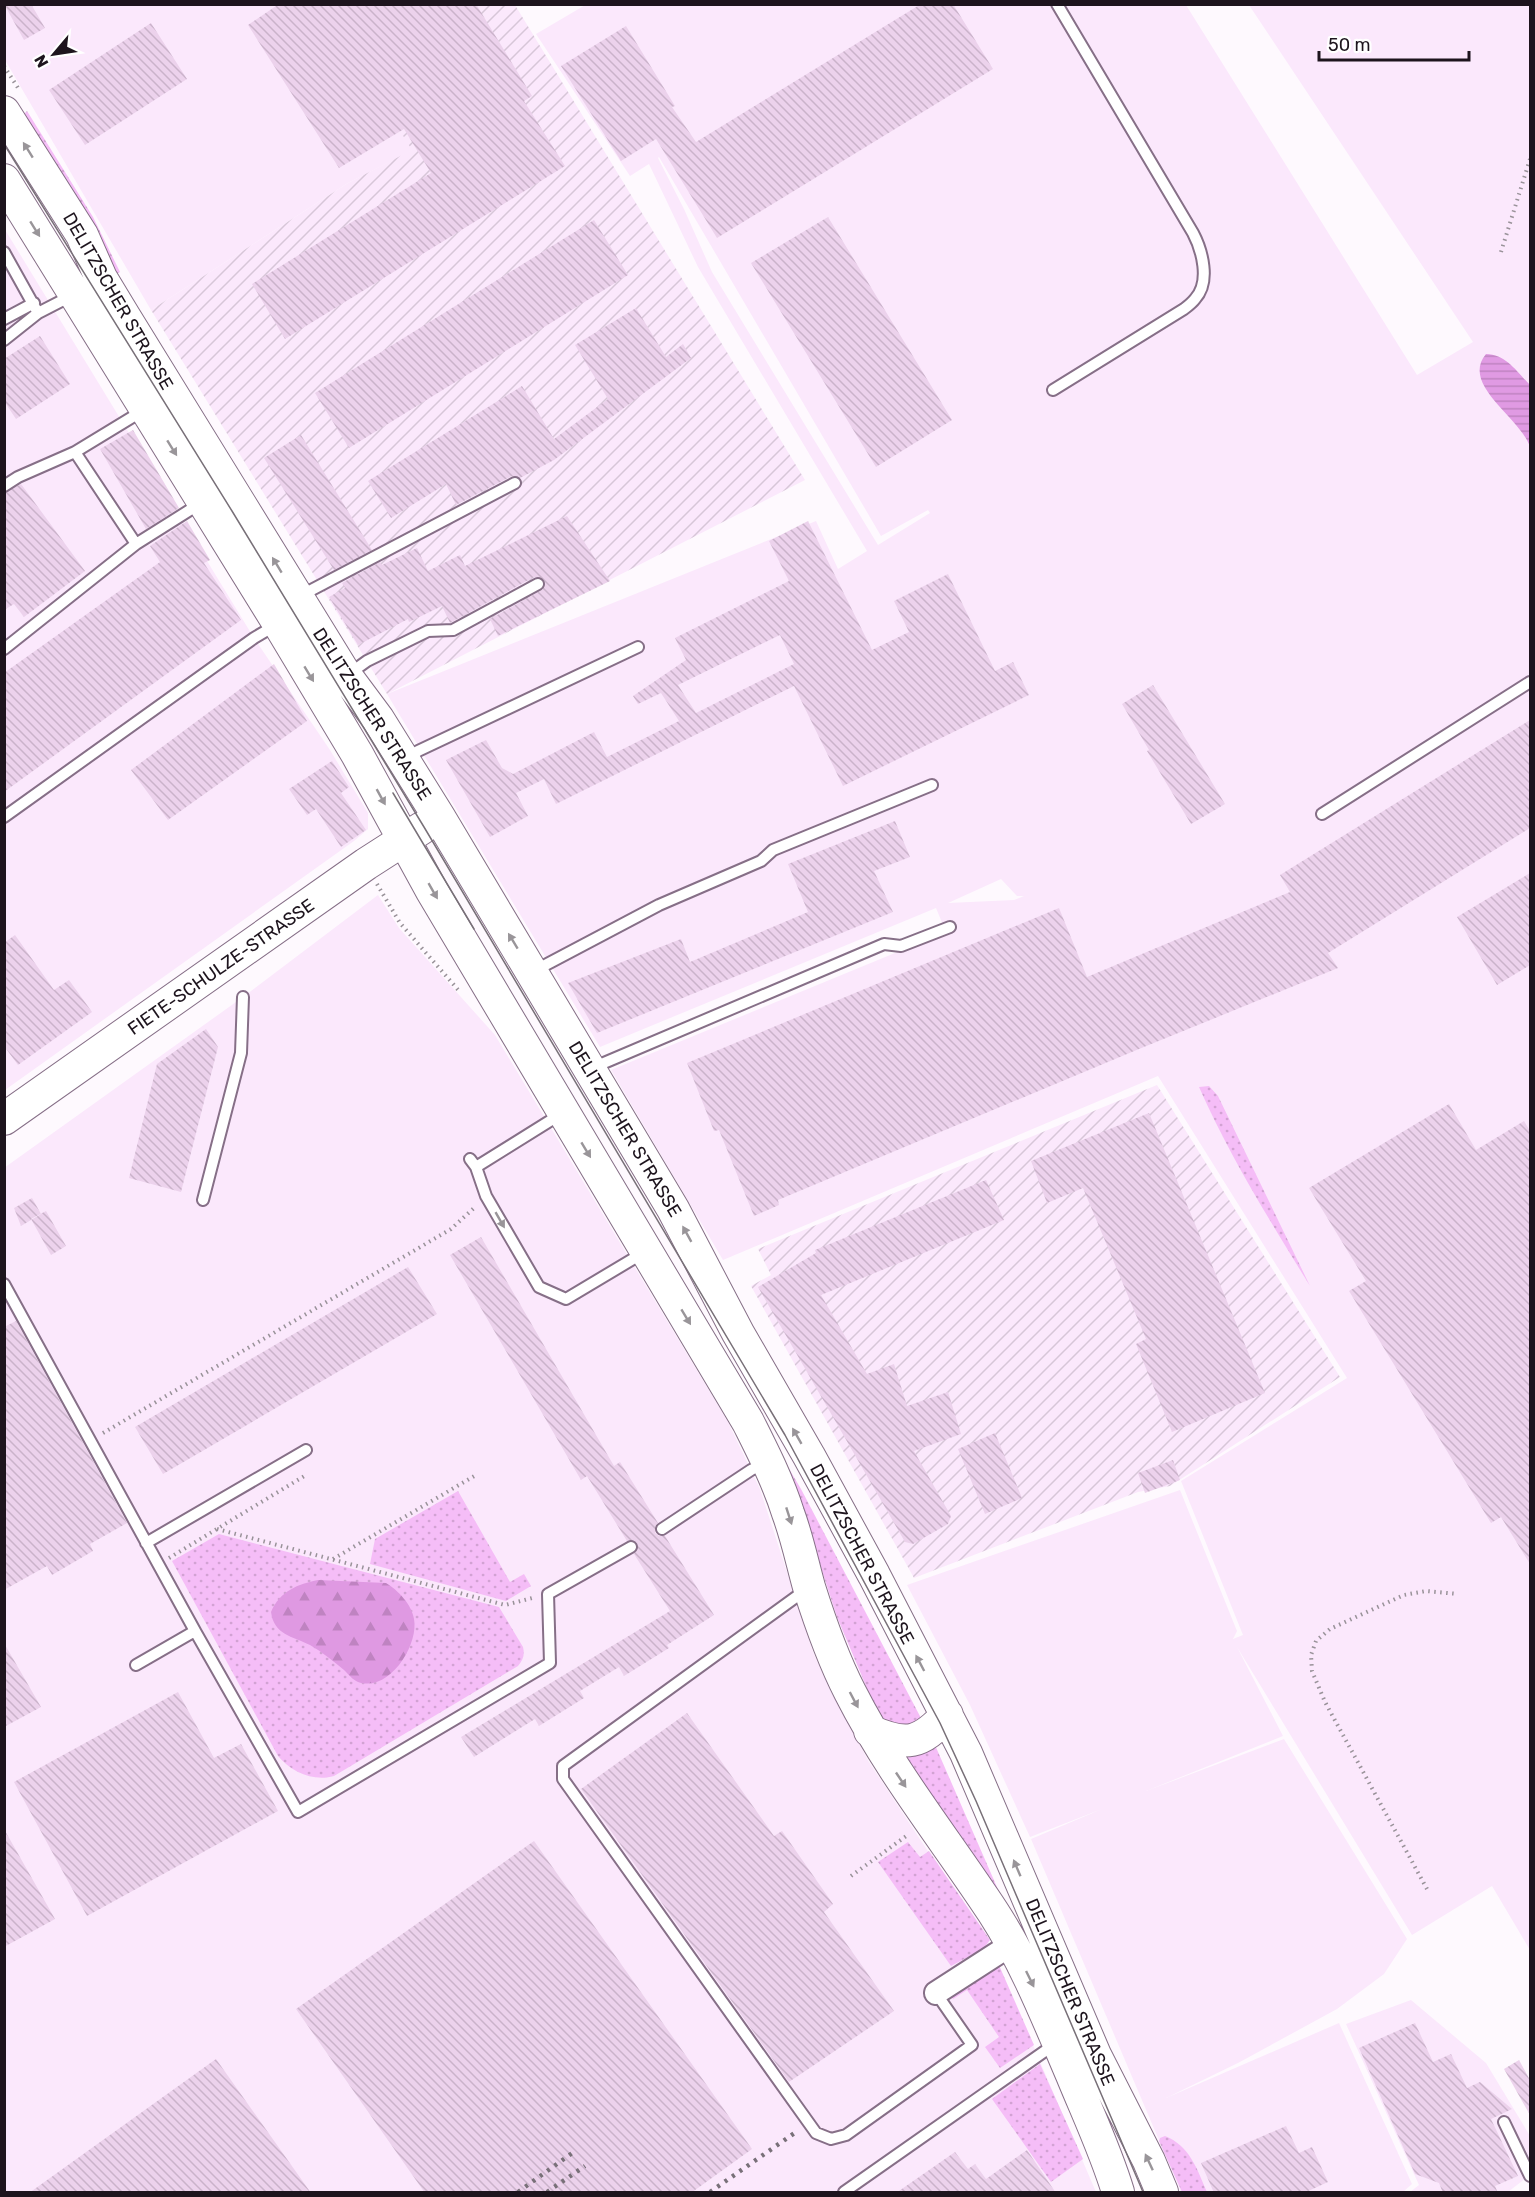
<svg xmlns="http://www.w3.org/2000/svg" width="1535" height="2197" font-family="Rubik,sans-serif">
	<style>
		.built { fill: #fbe8fc; fill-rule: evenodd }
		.industrial { fill: url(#industrial-furrows) }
		.grass { fill: url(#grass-dots) }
		.forest { fill: url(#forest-firs) }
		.water { fill: url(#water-rules) }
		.building { fill: url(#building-back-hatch); fill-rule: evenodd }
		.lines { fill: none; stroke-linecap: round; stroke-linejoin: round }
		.lane-casing { stroke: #866f87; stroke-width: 14 }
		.street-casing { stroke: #866f87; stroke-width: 26 }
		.secondary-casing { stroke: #866f87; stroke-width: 34 }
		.path { stroke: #999299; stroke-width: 4; stroke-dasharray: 1.5 4.5; stroke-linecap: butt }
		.lane { stroke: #fff; stroke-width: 10 }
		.street { stroke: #fff; stroke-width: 22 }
		.secondary { stroke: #fff; stroke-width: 32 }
		.tram { stroke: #787078; stroke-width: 1.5 }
		.rail { stroke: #787078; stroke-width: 4.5; stroke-dasharray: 3 6; stroke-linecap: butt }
		.oneway { fill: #999599 }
		.labels { text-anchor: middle; stroke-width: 4.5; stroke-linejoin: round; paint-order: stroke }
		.street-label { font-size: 18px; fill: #1d141d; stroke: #fff }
	</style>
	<defs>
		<pattern id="industrial-furrows" width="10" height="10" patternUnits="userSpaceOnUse" patternTransform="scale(1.5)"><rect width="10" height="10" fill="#fbe8fc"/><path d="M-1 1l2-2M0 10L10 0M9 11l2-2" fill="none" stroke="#d7c6d8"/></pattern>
		<pattern id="grass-dots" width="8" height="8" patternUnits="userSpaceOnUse" patternTransform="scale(1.5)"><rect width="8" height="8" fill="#f5bdf7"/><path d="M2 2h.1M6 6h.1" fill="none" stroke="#d2a2d3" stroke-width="1.8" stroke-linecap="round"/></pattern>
		<pattern id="forest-firs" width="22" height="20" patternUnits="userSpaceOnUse" patternTransform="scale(1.5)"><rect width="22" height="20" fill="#df99e2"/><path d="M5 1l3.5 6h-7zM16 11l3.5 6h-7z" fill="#bf83c1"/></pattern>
		<pattern id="water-rules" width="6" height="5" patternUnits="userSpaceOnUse" patternTransform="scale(1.5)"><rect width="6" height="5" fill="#e09ae3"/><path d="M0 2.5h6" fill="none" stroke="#c084c2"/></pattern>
		<pattern id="building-back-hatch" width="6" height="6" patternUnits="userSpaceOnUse" patternTransform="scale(1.5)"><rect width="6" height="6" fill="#ecd2ec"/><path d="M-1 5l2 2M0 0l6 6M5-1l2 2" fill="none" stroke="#cab3ca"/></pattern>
	</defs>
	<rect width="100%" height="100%" fill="#fef9fe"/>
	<path class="built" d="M587 4 1186 5 1417 375 1473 342 1249 5H1530V1950L1492 1886 1412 1935 1237 1647 1283 1736 1146 1791 1284 1739 1407 1939 1384 1974 1337 2009 1238 2063 1166 2098 1339 2023 1412 2184 1403 2192H1181L1031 1839 1102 1809 1030 1837 970 1705 907 1585 1180 1490 1237 1631 1233 1639 1243 1635 1181 1481 1347 1378 1158 1076 723 1260 611 1070 946 932 936 908 600 1047 387 694 816 521 838 569 867 551 698 267 649 164 630 176 536 34ZM659 157 881 536 928 510 930 513 878 545 712 272 684 209 658 158ZM1001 879 1017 896H1024L1014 900 948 903Z
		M4 5H321L413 150 348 183 151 310 5 60Z
		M4 228 254 638 330 750 368 813V829L354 841 5 1090Z
		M378 895 399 928 495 1035 728 1422 760 1489 813 1652 830 1690 869 1762 990 1945 1096 2192H5L4 1168 243 997Z
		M1411 2000 1486 2063 1530 2136V2175L1508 2192H1410L1419 2185 1346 2024Z"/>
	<path class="industrial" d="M321 5H515L805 480 387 694 151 310 348 183 412 150Z
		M1157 1085 1340 1377 1170 1486 1138 1492 914 1578 751 1286 771 1275 758 1249Z"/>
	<path class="grass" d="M27 111 93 217 120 272 115 275 24 114Z
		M1209 1086 1218 1096 1310 1286C1270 1221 1230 1157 1199 1087Z
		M656 1245 801 1489 922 1720 912 1727 884 1722 871 1698 837 1617 812 1540Z
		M458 1491 510 1582 524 1574 531 1586 506 1601 370 1564 375 1539Z
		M219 1534 499 1607 523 1647C525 1655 523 1660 518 1666L334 1776C314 1782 291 1772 278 1756L172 1561Z
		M935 1745 1017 1933 899 1754Z
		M908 1842 920 1857 929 1851 990 1940 983 1949 951 1966 878 1862Z
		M998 1963 1034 2045 1000 2068 985 2047 999 2037 967 1990 953 1999 949 1994Z
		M1040 2064 1083 2159 1051 2182 992 2099Z
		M1165 2136C1190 2146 1197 2169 1207 2192H1182L1159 2141 1160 2138Z"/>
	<path class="forest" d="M318 1580 386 1583C398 1590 412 1605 414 1619 419 1645 389 1693 358 1682 353 1680 348 1674 344 1670 333 1661 322 1652 310 1645 292 1636 274 1635 271 1612 280 1591 298 1584 318 1580Z"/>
	<path class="water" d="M1486 354C1506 354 1517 372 1530 385V447C1521 418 1460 385 1486 354Z"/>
	<path class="building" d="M4 4H31L45 28 24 40Z
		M279 4H476L532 96 524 101 565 166 285 339 252 284 431 173 404 129 339 168 248 25Z
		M921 4H953L993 69 717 238 656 139 621 161 561 66 626 26 675 106 672 107 696 142Z
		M151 23 187 79 85 145 49 90Z
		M828 217 952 420 876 467 751 263Z
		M594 220 628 275 349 448 315 393Z
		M636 308 666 357 683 344 691 358 554 460 520 478 512 476 456 505 446 484 391 518 368 481 522 386 554 439 608 399 575 345Z
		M40 336 70 384 16 419 4 401V359Z
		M133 430 179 508 146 529 100 449Z
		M301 435 372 550 334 570 264 458Z
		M21 484 85 571 24 617 14 604 4 610V493Z
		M567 516 610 581 498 636 490 619 542 590 545 585 542 578 534 577 450 623 442 606 409 622 408 619 358 645 329 597 345 588 342 583 380 562 382 565 417 548 428 571 460 555 465 566Z
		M187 521 210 560 204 563 241 620 4 792V673L160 562 150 546Z
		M808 521 872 650 909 632 894 601 948 574 995 671 1013 662 1029 695 843 786 794 686 556 804 544 779 516 793 528 816 490 837 446 760 486 740 502 768 513 774 594 732 607 757 679 721 661 693 638 704 633 696 686 660 675 638 789 581 769 541ZM780 635 794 664 696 713 678 685Z
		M274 664 307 721 168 820 131 770Z
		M1153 685 1225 804 1191 824 1147 751 1149 750 1122 704Z
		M1530 720V828L1328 953 1338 968 1139 1049 778 1200 779 1205 754 1216 719 1130 714 1131 687 1063 1059 908 1087 977 1290 892 1280 875Z
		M332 761 349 787 341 793 366 830 341 847 316 809 307 815 289 789Z
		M895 821 910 857 874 871 893 912 597 1033 568 983 681 939 690 962 808 912 788 864Z
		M1530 873V965L1497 985 1457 917Z
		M15 935 54 990 69 980 92 1012 18 1065 4 1046V943Z
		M206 1029 218 1047 181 1192 129 1178 157 1064Z
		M1449 1104 1476 1150 1524 1121 1530 1131V1564L1501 1517 1491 1523 1349 1291 1366 1281 1309 1188Z
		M1149 1113 1265 1393 1172 1432 1136 1344 1146 1339 1083 1188 1047 1203 1031 1161Z
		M986 1180 1004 1220 821 1295 867 1374 894 1364 907 1406 948 1392 961 1434 914 1451 951 1516 948 1524 913 1544 905 1542 758 1287 816 1253 815 1250Z
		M32 1198 41 1214 21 1226 14 1208Z
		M46 1211 66 1246 51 1255 31 1219Z
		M481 1237 614 1466 620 1462 658 1523 655 1526V1533L659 1536H665L714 1615 667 1645 669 1648 624 1676 619 1667 580 1691 584 1698 539 1726 535 1719 474 1757 461 1737 670 1611 634 1554 638 1548 637 1543 632 1540 627 1541 587 1476 581 1480 450 1255Z
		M408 1267 437 1314 163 1474 135 1427Z
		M16 1321 127 1523 90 1544 93 1551 52 1575 47 1566 4 1590V1327Z
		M995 1433 1022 1498 985 1514 958 1449Z
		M1173 1460 1180 1480 1145 1493 1138 1473Z
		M4 1643 41 1707 4 1727Z
		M178 1692 214 1758 241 1744 278 1811 87 1916 14 1782Z
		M687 1713 774 1836 782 1831 833 1904 824 1912 894 2011 789 2082 581 1789Z
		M4 1829 55 1919 4 1947Z
		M534 1841 752 2149 691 2193H425L296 2009Z
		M1415 2023 1433 2062 1451 2054 1467 2088 1480 2082 1512 2109 1491 2119 1518 2176 1495 2186 1498 2193H1443L1439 2183 1415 2174 1359 2048Z
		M216 2059 311 2193H29Z
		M1519 2060 1530 2080V2115L1504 2069Z
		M1286 2126 1299 2153 1312 2147 1328 2182 1304 2193H1214L1201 2163Z
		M1027 2150 1056 2193H896L955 2152 968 2169 975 2164 986 2179Z"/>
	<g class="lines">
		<defs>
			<path id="lane" d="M4 252 38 313
				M4 319 34 303
				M4 340 38 313 73 295
				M1053 390 1184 309C1188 306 1192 303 1195 299 1211 282 1202 250 1193 233L1057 4
				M75 452 136 544 201 503
				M4 486 18 477 75 452 144 410
				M300 596 515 483
				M4 649 136 544
				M349 674 367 661 428 631 453 630 538 584
				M406 759 418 751 638 647
				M1322 814 1530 682
				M4 817 254 638 276 625
				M534 971 659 905 761 861 773 850 932 785
				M592 1068 884 944 901 946 950 927
				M470 1159 476 1167 561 1114
				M476 1167 486 1196 539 1287 566 1299 643 1253
				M203 1200 241 1053 243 997
				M4 1284 195 1631 136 1665
				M662 1529 751 1470 765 1463
				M146 1543 306 1450
				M807 1589 563 1766V1779L816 2133 831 2139 846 2135 972 2045 936 1993
				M195 1631 298 1812 550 1663 548 1594 631 1547
				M1504 2122 1530 2176
				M844 2192 1055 2044"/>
			<path id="street" d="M936 1993 1012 1944"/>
			<path id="secondary" d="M4 112 82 235 101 278 124 316 346 676 378 719 439 817 673 1209 738 1333 809 1456 874 1575 966 1753 1095 2055 1149 2161 1162 2192
				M4 180 279 624 357 754 432 891 748 1422C763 1452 778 1481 788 1513 797 1537 802 1562 809 1587 820 1622 833 1659 850 1692 890 1771 945 1839 993 1912 1026 1963 1048 2019 1072 2075 1088 2114 1106 2152 1118 2192
				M4 1119 366 864 422 828
				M870 1731C907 1747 920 1744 947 1715"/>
		</defs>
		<use href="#lane" class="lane-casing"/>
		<use href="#street" class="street-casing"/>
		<use href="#secondary" class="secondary-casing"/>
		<path class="path" d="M4 66 20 91
			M1501 252 1530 159
			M377 884 400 923 460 992
			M103 1433 451 1229 475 1207
			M217 1529 505 1605 536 1597
			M169 1558 306 1475
			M333 1559 476 1475
			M851 1876 909 1834
			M1427 1889 1325 1702 1312 1671 1311 1655 1316 1641 1330 1629 1404 1595 1426 1591 1458 1594"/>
		<use href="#lane" class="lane"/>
		<use href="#street" class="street"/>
		<use href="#secondary" class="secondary"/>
		<path class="tram" d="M4 144 232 511 424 827 785 1435 940 1723 976 1801 1143 2192
			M393 793 474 929"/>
		<path class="rail" d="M518 2192 575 2151
			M547 2192 585 2166
			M710 2192 796 2132"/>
	</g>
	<defs><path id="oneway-solid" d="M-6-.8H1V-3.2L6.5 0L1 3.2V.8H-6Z" transform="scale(1.5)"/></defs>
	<g class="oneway">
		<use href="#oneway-solid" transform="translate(28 150) rotate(-122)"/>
		<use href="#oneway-solid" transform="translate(35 229) rotate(58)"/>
		<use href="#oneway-solid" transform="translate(172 448) rotate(58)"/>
		<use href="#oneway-solid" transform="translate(277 565) rotate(-121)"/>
		<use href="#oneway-solid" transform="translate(309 674) rotate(59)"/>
		<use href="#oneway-solid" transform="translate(381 797) rotate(61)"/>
		<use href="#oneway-solid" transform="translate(433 891) rotate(60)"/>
		<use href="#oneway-solid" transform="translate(513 941) rotate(-121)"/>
		<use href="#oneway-solid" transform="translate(586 1150) rotate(59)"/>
		<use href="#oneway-solid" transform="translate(500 1220) rotate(60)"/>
		<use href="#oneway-solid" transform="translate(687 1234) rotate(-119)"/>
		<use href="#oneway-solid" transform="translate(686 1317) rotate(59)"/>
		<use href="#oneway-solid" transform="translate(797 1436) rotate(-120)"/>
		<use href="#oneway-solid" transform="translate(789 1516) rotate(72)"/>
		<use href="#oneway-solid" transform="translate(920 1663) rotate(-118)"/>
		<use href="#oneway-solid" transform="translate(854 1700) rotate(62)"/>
		<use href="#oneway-solid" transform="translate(901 1780) rotate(56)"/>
		<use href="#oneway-solid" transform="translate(1017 1868) rotate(-113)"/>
		<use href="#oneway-solid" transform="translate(1030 1979) rotate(64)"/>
		<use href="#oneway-solid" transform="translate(1149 2162) rotate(-115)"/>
	</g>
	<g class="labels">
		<g class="street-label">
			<text transform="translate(118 301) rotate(60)" y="6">DELITZSCHER STRASSE</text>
			<text transform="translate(372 714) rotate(57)" y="6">DELITZSCHER STRASSE</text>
			<text transform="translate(221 967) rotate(-35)" y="6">FIETE-SCHULZE-STRASSE</text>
			<text transform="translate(625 1129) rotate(59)" y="6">DELITZSCHER STRASSE</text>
			<text transform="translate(862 1554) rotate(62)" y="6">DELITZSCHER STRASSE</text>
			<text transform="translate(1070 1992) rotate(67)" y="6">DELITZSCHER STRASSE</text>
		</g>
	</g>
	<rect width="1535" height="2197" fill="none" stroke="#1d141d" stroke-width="12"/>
	<g transform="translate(54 54) rotate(241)" stroke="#ffffff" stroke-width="4.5" paint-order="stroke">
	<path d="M0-4.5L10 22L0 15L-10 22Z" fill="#1d141d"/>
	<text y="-9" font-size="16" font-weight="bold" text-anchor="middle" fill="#1d141d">N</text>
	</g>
	<path d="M1319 51v9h150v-9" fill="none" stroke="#1d141d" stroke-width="3"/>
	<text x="1328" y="51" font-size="18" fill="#1d141d" stroke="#ffffff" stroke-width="4.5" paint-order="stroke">50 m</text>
</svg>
